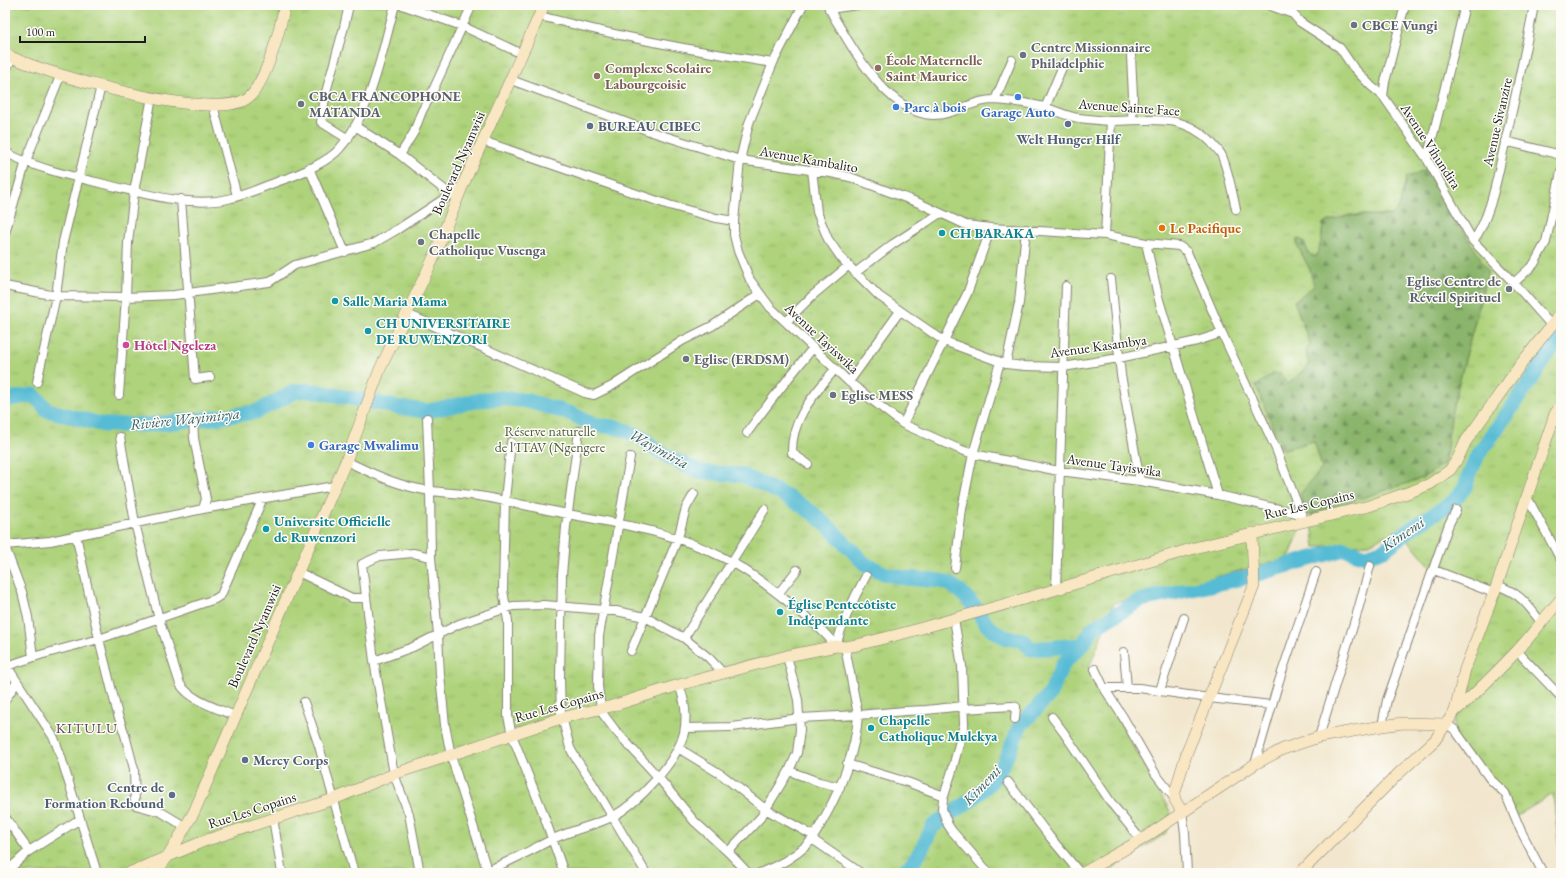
<svg xmlns="http://www.w3.org/2000/svg" width="1566" height="878" font-family="'EB Garamond',serif">
	<style>
		.forest { fill: url(#forest-firs); stroke: #546844 }
		.park { fill: url(#park-tufts); stroke: #66784c }
		.lines { fill: none; stroke-linecap: round; stroke-linejoin: round }
		.river { stroke: #56bbd4; stroke-width: 15 }
		.street-casing { stroke: #878275; stroke-width: 10 }
		.secondary-casing { stroke: #878275; stroke-width: 12 }
		.street { stroke: #fff; stroke-width: 8 }
		.secondary { stroke: #f9e7c3; stroke-width: 11 }
		.worship-dot { fill: #6b7280; stroke: #fdfcf7; stroke-width: 1.5 }
		.education-dot { fill: #8d6e63; stroke: #fdfcf7; stroke-width: 1.5 }
		.shop-dot { fill: #3f7fe0; stroke: #fdfcf7; stroke-width: 1.5 }
		.service-dot { fill: #5c6f8a; stroke: #fdfcf7; stroke-width: 1.5 }
		.food-dot { fill: #e8710a; stroke: #fdfcf7; stroke-width: 1.5 }
		.culture-dot { fill: #0f9aa8; stroke: #fdfcf7; stroke-width: 1.5 }
		.hotel-dot { fill: #d1479c; stroke: #fdfcf7; stroke-width: 1.5 }
		.labels { text-anchor: middle; stroke-width: 3; stroke-linejoin: round; paint-order: stroke }
		.worship-label { font-size: 14px; font-weight: bold; fill: #5b616d; stroke: #fdfcf7; text-anchor: start }
		.education-label { font-size: 14px; font-weight: bold; fill: #785e54; stroke: #fdfcf7; text-anchor: start }
		.shop-label { font-size: 14px; font-weight: bold; fill: #366cbe; stroke: #fdfcf7; text-anchor: start }
		.street-label { font-size: 14px; fill: #1c1c1c; stroke: #fdfcf7 }
		.service-label { font-size: 14px; font-weight: bold; fill: #4e5e75; stroke: #fdfcf7; text-anchor: start }
		.food-label { font-size: 14px; font-weight: bold; fill: #c56008; stroke: #fdfcf7; text-anchor: start }
		.culture-label { font-size: 14px; font-weight: bold; fill: #0d838f; stroke: #fdfcf7; text-anchor: start }
		.hotel-label { font-size: 14px; font-weight: bold; fill: #b23c85; stroke: #fdfcf7; text-anchor: start }
		.park-label { font-size: 14px; fill: #4f5c3e; stroke: #fdfcf7 }
		.water-label { font-size: 15px; font-style: italic; fill: #335c66; stroke: #fdfcf7 }
		.neighbourhood-label { font-size: 15px; letter-spacing: 1px; fill: #624c55; stroke: #fdfcf7 }
	</style>
	<defs>
		<pattern id="forest-firs" width="22" height="20" patternUnits="userSpaceOnUse"><rect width="22" height="20" fill="#8bb56c"/><path d="M5 1l3.5 6h-7zM16 11l3.5 6h-7z" fill="#719258"/></pattern>
		<pattern id="park-tufts" width="24" height="20" patternUnits="userSpaceOnUse"><rect width="24" height="20" fill="#afd37c"/><path d="M3 7l-1-3M5 7V3M7 7l1-3M15 17l-1-3M17 17v-4M19 17l1-3" fill="none" stroke="#96b56b"/></pattern>
	</defs>
	<rect width="100%" height="100%" fill="#fdfcf7"/>
	<filter id="ink" filterUnits="userSpaceOnUse"><feTurbulence type="fractalNoise" baseFrequency=".025" numOctaves="2"/><feDisplacementMap in="SourceGraphic" scale="8" xChannelSelector="R" yChannelSelector="G"/><feConvolveMatrix kernelMatrix="1 2 1 2 8 2 1 2 1" color-interpolation-filters="sRGB"/></filter>
	<filter id="wash" filterUnits="userSpaceOnUse"><feTurbulence type="fractalNoise" baseFrequency=".012" numOctaves="4" result="noise"/><feDisplacementMap in="SourceGraphic" scale="16" xChannelSelector="R" yChannelSelector="G"/><feGaussianBlur stdDeviation="0.9" result="paint"/><feColorMatrix in="noise" values="0 0 0 0 0 0 0 0 0 0 0 0 0 0 0 0 0 1.4 0 .05"/><feComposite in="paint" operator="in"/></filter>
	<g filter="url(#wash)">
		<rect width="100%" height="100%" fill="#f2e7ce"/>
		<path class="forest" d="M1426 169 1488 270 1452 411 1445 463 1423 478 1305 517 1300 494 1322 468 1314 441 1282 451 1256 386 1274 373 1281 374 1288 384 1309 365 1306 351 1310 344 1294 301 1310 270 1297 245V239H1300L1304 242 1309 254 1321 242 1323 223 1349 215H1391L1399 207 1406 178Z"/>
		<path class="park" d="M5 5H1561V867L1553 794 1515 817 1455 737 1454 723 1470 668 1499 592 1433 569 1399 529 1369 544 1315 547 1311 515 1423 478 1445 463 1452 411 1488 271 1426 169 1406 178 1399 207 1391 215H1349L1323 223 1321 242 1316 257 1309 254 1304 242 1300 239H1297V245L1310 270 1314 286 1294 301 1310 344 1306 351 1309 365 1288 384 1281 374 1274 373 1256 386 1282 450 1314 441 1322 468 1300 494 1305 517 1289 558 1114 603 1089 668 1171 813 1166 833 1105 873H5Z"/>
		<g class="lines">
			<path class="river" d="M5 397 9 399 34 395 47 410 104 425H146L211 418 256 412 296 391 309 390 401 408 428 411 480 400 502 398 528 401 572 414 592 424 619 428 642 437 655 449 680 463 701 472 742 475 782 494 804 507 814 514 832 530 865 564 886 574 905 578 941 581 949 584 960 591 975 607 986 624 997 633 1007 638 1023 640 1031 649 1082 645
				M900 873 912 864 921 850 933 826 971 800 988 785 1000 770 1008 754 1020 726 1050 694 1063 664 1082 645 1093 628 1141 600 1244 578 1344 549 1366 556 1384 550 1413 527 1453 502 1465 487 1470 473 1478 455 1532 379 1546 355 1561 339"/>
		</g>
	</g>
	<g filter="url(#ink)">
		<g class="lines">
			<defs>
				<path id="street" d="M402 5 462 26 522 54
					M803 5 773 63 749 123 740 160 734 221V235L738 251 750 280 770 307 849 382 903 424 959 449 973 454 1059 471 1140 481 1218 495 1301 514
					M828 5C831 13 836 21 841 29 859 60 892 113 932 115 953 116 971 100 993 100 1012 101 1032 103 1050 109 1059 112 1069 117 1079 118 1089 119 1101 121 1112 121 1149 121 1182 112 1211 142 1215 147 1220 151 1222 156 1229 173 1232 192 1236 209
					M1268 5 1293 14 1300 22 1340 48 1353 67 1371 86 1383 96 1427 159 1473 241 1514 283 1551 325
					M829 9 857 5
					M540 16C616 36 694 51 773 63
					M1131 56 1133 96 1132 120
					M5 71 12 58
					M511 80 652 132 740 160 831 173 850 177 919 203 966 225 991 228 1105 235 1146 243 1179 246 1187 252 1222 333 1276 449 1304 521
					M1383 96 1385 82 1405 5
					M995 100 1012 60
					M213 105 237 196
					M1045 108 1064 63
					M355 126 400 155 450 194
					M348 139 321 122 326 92 344 27 349 5
					M483 141 669 205 716 218 734 221
					M1505 141 1561 155
					M5 152C32 167 70 176 100 183 137 192 189 208 228 199 246 195 265 186 282 180 298 175 330 161 340 148 372 111 382 51 395 5
					M400 155 414 132 422 111 430 97 472 5
					M1427 159 1451 63 1465 5
					M309 168 345 252
					M812 170 817 212 828 239 842 259 879 296 944 341 1006 364 1024 366 1063 367 1119 358 1197 341 1222 333
					M181 199 195 379 210 377
					M5 233 26 161 61 74
					M1105 235 1111 121
					M1473 241C1490 219 1497 178 1503 152 1514 103 1525 54 1534 5
					M1146 243 1159 300 1218 495
					M855 273 893 244 927 222 940 213
					M1111 279 1121 375 1140 481
					M1514 283 1534 264 1546 242 1561 172
					M5 286 56 296 126 297 174 295 269 282 295 265 374 243 398 229 462 187
					M407 314 585 393 594 395 612 386 682 341 712 326 760 294
					M786 322 812 296 848 266
					M1006 364 1019 303 1026 229
					M37 382 56 296 63 242 101 86
					M849 382 900 311
					M119 395 126 297 128 243 134 192 152 97
					M427 418 430 491 431 557 438 635 440 675 445 725 451 756 488 873
					M193 420 194 438 206 499 203 509
					M903 424 967 294 991 228
					M747 433C768 403 790 376 813 348
					M120 437 135 523 159 619 180 684C191 701 217 708 235 716
					M511 442 505 500 503 590 508 621V716L512 735 542 810 564 873
					M630 457 599 636 598 686 601 709 603 714 615 730 658 777 694 821 728 852 748 873
					M346 461C373 474 400 487 431 491 449 493 467 494 485 497 513 502 540 509 568 514 621 524 673 532 722 557 745 568 767 585 787 601 804 615 822 628 836 646
					M808 464 792 453C791 418 815 394 835 369
					M1528 499 1561 560
					M76 535 99 639 118 715 125 735 134 769 135 805 161 812 186 827
					M5 545 50 541 203 509 334 486
					M5 547 22 592 28 617 33 657
					M955 568 962 509 973 454 1000 362
					M1434 570 1494 593
					M298 572 352 598H365
					M1497 585C1521 594 1526 603 1541 622
					M1056 589 1066 286
					M778 594 797 570
					M954 619 962 666 964 725 952 771 943 799 942 809 948 825 952 831 989 873
					M684 638 765 509
					M836 646C843 620 853 599 866 576
					M631 651 678 538 686 508 694 494
					M1517 651 1561 697
					M1124 652 1127 688
					M374 661 413 647 459 624 513 606 544 605 616 611 645 617 684 638 709 658 724 674
					M5 663 54 738 60 754 97 873
					M7 666 40 655 99 639 215 599 221 595 263 498
					M1095 669 1104 688 1123 717 1155 773 1175 799
					M1104 688H1139L1209 698 1271 705
					M1160 690 1184 618
					M5 700 17 682
					M304 702 319 746 354 873
					M964 709 1012 706 1016 707 1015 719
					M562 717 570 748 575 757 593 784 646 873
					M1052 717 1064 733 1112 804 1141 840
					M561 718 560 677 562 575 566 527 579 431
					M1447 724 1455 730 1490 779 1505 793 1521 831 1543 873
					M1382 726 1387 700 1449 524 1456 510
					M685 728 732 727 800 718 858 715 905 711 926 710 964 706
					M1319 737 1358 610 1370 566
					M678 748 722 775 765 809 814 836
					M847 764 907 782 944 796
					M1255 764 1279 681 1316 572
					M789 771 819 782 840 787
					M1008 782 1049 836 1080 873
					M1182 812 1185 833 1187 873
					M5 817 29 851
					M273 818 282 873
					M812 839 861 873
					M728 852 761 817 789 771 797 753 800 730 798 700 787 656
					M5 873 29 851 80 819
					M420 873 409 814 394 774 374 661 362 564 380 556 413 553 431 557
					M481 873C506 864 529 851 553 839 572 830 593 826 612 817 638 803 677 762 684 733 687 718 685 700 679 685
					M760 873C778 866 793 858 807 845 814 838 818 830 822 822 840 791 856 751 858 715L845 647"/>
				<path id="secondary" d="M5 54C43 74 211 122 246 99 266 86 280 28 285 5
					M1455 711C1477 693 1497 672 1517 651 1532 635 1546 616 1561 599
					M1182 812 1175 800V792L1187 752 1254 586 1252 533
					M129 873 204 841 334 799 394 774 561 718 612 706 679 685 787 656 836 646 845 647 857 645 908 632 1027 598 1198 547 1369 506 1410 492 1430 484 1450 470 1458 458 1466 441 1521 364 1561 313
					M155 873 169 855 194 812 346 461 380 369 433 259 462 187 544 5
					M1083 873 1141 840 1255 764 1283 749 1319 737 1382 726 1403 723 1447 724
					M1300 873 1397 775 1435 740 1455 711 1465 669 1497 585 1555 414 1561 405"/>
			</defs>
			<use href="#street" class="street-casing"/>
			<use href="#secondary" class="secondary-casing"/>
			<use href="#street" class="street"/>
			<use href="#secondary" class="secondary"/>
		</g>
	</g>
	<g class="worship-dot">
		<circle cx="1354" cy="25" r="4"/>
		<circle cx="1023" cy="55" r="4"/>
		<circle cx="301" cy="104" r="4"/>
		<circle cx="421" cy="242" r="4"/>
		<circle cx="1509" cy="289" r="4"/>
		<circle cx="686" cy="359" r="4"/>
		<circle cx="833" cy="395" r="4"/>
	</g>
	<g class="education-dot">
		<circle cx="878" cy="68" r="4"/>
		<circle cx="597" cy="76" r="4"/>
	</g>
	<g class="shop-dot">
		<circle cx="1018" cy="97" r="4"/>
		<circle cx="896" cy="107" r="4"/>
		<circle cx="311" cy="445" r="4"/>
	</g>
	<g class="service-dot">
		<circle cx="1068" cy="124" r="4"/>
		<circle cx="590" cy="126" r="4"/>
		<circle cx="245" cy="760" r="4"/>
		<circle cx="172" cy="795" r="4"/>
	</g>
	<circle class="food-dot" cx="1162" cy="228" r="4"/>
	<g class="culture-dot">
		<circle cx="942" cy="233" r="4"/>
		<circle cx="335" cy="301" r="4"/>
		<circle cx="368" cy="331" r="4"/>
		<circle cx="266" cy="529" r="4"/>
		<circle cx="780" cy="612" r="4"/>
		<circle cx="871" cy="728" r="4"/>
	</g>
	<circle class="hotel-dot" cx="126" cy="345" r="4"/>
	<g class="labels">
		<g class="worship-label">
			<text x="1362" y="30">CBCE Vungi</text>
			<text x="1031" y="52">Centre Missionnaire<tspan x="1031" dy="16">Philadelphie</tspan></text>
			<text x="309" y="101">CBCA FRANCOPHONE<tspan x="309" dy="16">MATANDA</tspan></text>
			<text x="429" y="239">Chapelle<tspan x="429" dy="16">Catholique Vusenga</tspan></text>
			<text x="1501" y="286" text-anchor="end">Eglise Centre de<tspan x="1501" dy="16">Réveil Spirituel</tspan></text>
			<text x="694" y="364">Eglise (ERDSM)</text>
			<text x="841" y="400">Eglise MESS</text>
		</g>
		<g class="education-label">
			<text x="886" y="65">École Maternelle<tspan x="886" dy="16">Saint Maurice</tspan></text>
			<text x="605" y="73">Complexe Scolaire<tspan x="605" dy="16">Labourgeoisie</tspan></text>
		</g>
		<g class="shop-label">
			<text x="904" y="112">Parc à bois</text>
			<text x="1018" y="117" text-anchor="middle">Garage Auto</text>
			<text x="319" y="450">Garage Mwalimu</text>
		</g>
		<g class="street-label">
			<text transform="translate(1129 107) rotate(4)" y="5">Avenue Sainte Face</text>
			<text transform="translate(1497 122) rotate(-77)" y="5">Avenue Sivanzire</text>
			<text transform="translate(1431 146) rotate(57)" y="5">Avenue Vihundira</text>
			<text transform="translate(809 159) rotate(10)" y="5">Avenue Kambalito</text>
			<text transform="translate(458 163) rotate(-66)" y="5">Boulevard Nyamwisi</text>
			<text transform="translate(822 338) rotate(43)" y="5">Avenue Tayiswika</text>
			<text transform="translate(1098 346) rotate(-8)" y="5">Avenue Kasambya</text>
			<text transform="translate(1114 465) rotate(8)" y="5">Avenue Tayiswika</text>
			<text transform="translate(1309 504) rotate(-13)" y="5">Rue Les Copains</text>
			<text transform="translate(254 636) rotate(-66)" y="5">Boulevard Nyamwisi</text>
			<text transform="translate(559 705) rotate(-16)" y="5">Rue Les Copains</text>
			<text transform="translate(252 810) rotate(-18)" y="5">Rue Les Copains</text>
		</g>
		<g class="service-label">
			<text x="598" y="131">BUREAU CIBEC</text>
			<text x="1068" y="144" text-anchor="middle">Welt Hunger Hilf</text>
			<text x="253" y="765">Mercy Corps</text>
			<text x="164" y="792" text-anchor="end">Centre de<tspan x="164" dy="16">Formation Rebound</tspan></text>
		</g>
		<g class="food-label">
			<text x="1170" y="233">Le Pacifique</text>
		</g>
		<g class="culture-label">
			<text x="950" y="238">CH BARAKA</text>
			<text x="343" y="306">Salle Maria Mama</text>
			<text x="376" y="328">CH UNIVERSITAIRE<tspan x="376" dy="16">DE RUWENZORI</tspan></text>
			<text x="274" y="526">Universite Officielle<tspan x="274" dy="16">de Ruwenzori</tspan></text>
			<text x="788" y="609">Église Pentecôtiste<tspan x="788" dy="16">Indépendante</tspan></text>
			<text x="879" y="725">Chapelle<tspan x="879" dy="16">Catholique Mulekya</tspan></text>
		</g>
		<g class="hotel-label">
			<text x="134" y="350">Hôtel Ngeleza</text>
		</g>
		<g class="park-label">
			<text x="550" y="436">Réserve naturelle<tspan x="550" dy="16">de l'ITAV (Ngengere</tspan></text>
		</g>
		<g class="water-label">
			<text transform="translate(185 419) rotate(-6)" y="5">Rivière Wayimirya</text>
			<text transform="translate(659 449) rotate(29)" y="5">Wayimiria</text>
			<text transform="translate(1403 534) rotate(-34)" y="5">Kimemi</text>
			<text transform="translate(982 785) rotate(-47)" y="5">Kimemi</text>
		</g>
		<g class="neighbourhood-label">
			<text x="87" y="733">KITULU</text>
		</g>
	</g>
	<rect width="1566" height="878" fill="none" stroke="#fdfcf7" stroke-width="20"/>
	<path d="M20 36v6h125v-6" fill="none" stroke="#1c1c1c" stroke-width="2"/>
	<text x="26" y="36" font-size="12" fill="#1c1c1c" stroke="#fdfcf7" stroke-width="3" paint-order="stroke">100 m</text>
</svg>
